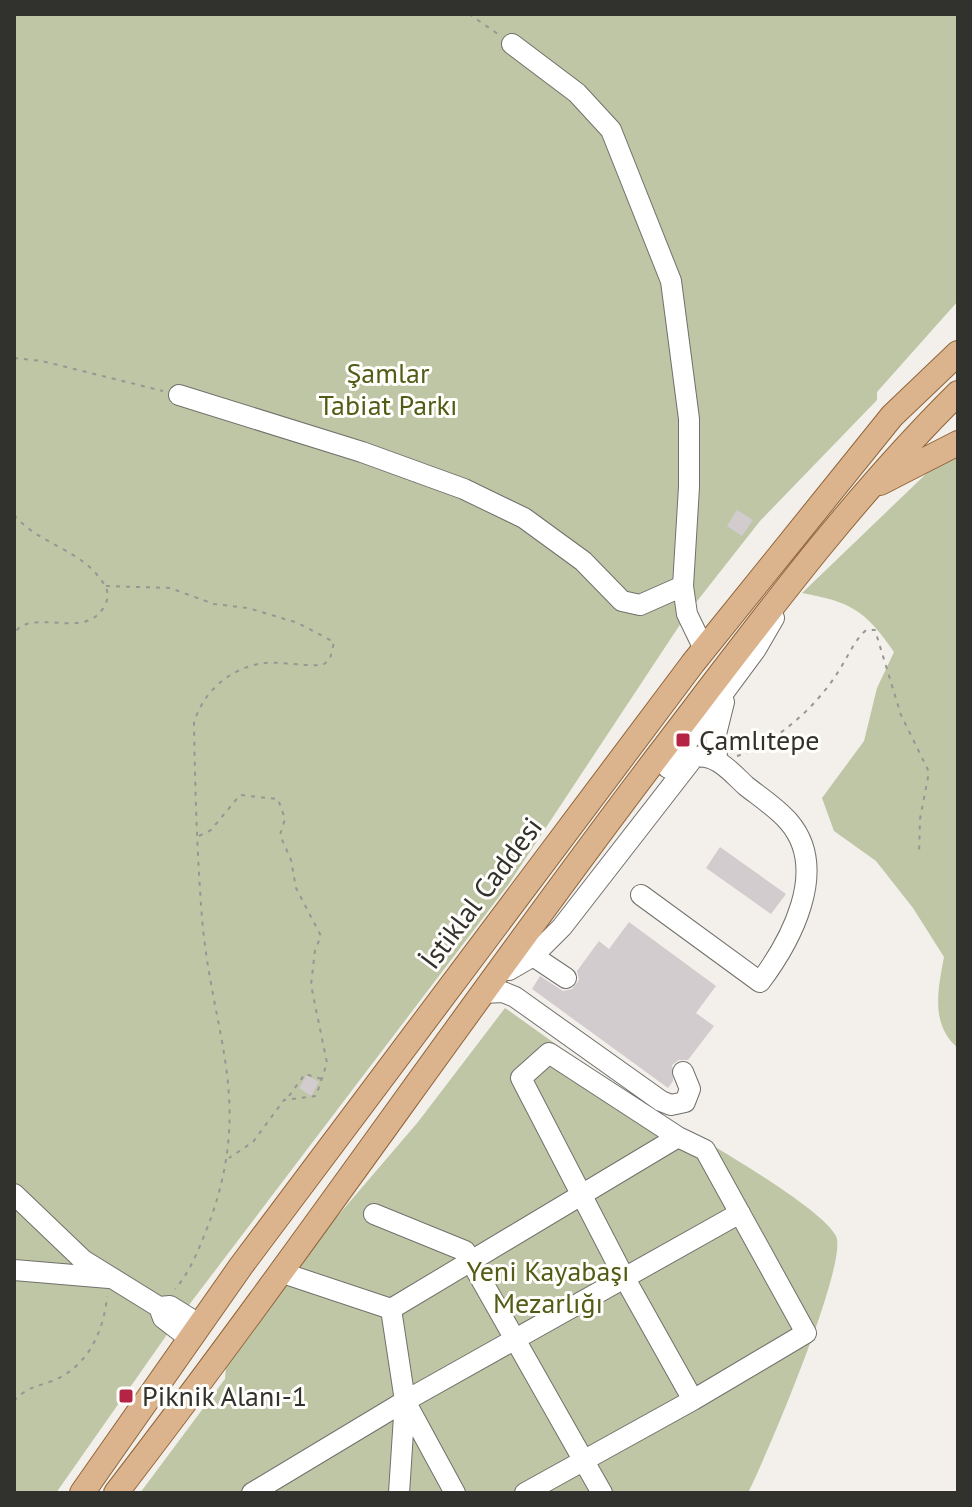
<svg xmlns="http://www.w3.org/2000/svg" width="972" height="1507" font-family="'PT Sans',sans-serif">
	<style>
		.green { fill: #bec6a6 }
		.building { fill: #d3cccf }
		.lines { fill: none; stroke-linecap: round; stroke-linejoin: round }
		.minor-casing { stroke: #72706b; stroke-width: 22 }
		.major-casing { stroke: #906539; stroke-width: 26 }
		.path { stroke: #989692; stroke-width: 2; stroke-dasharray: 4 6; stroke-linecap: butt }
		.minor { stroke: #fff; stroke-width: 20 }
		.major { stroke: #dbb38c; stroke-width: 24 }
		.poi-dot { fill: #b62445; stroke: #fffefb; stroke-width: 3 }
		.labels { text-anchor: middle; stroke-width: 6; stroke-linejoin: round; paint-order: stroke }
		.park-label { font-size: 28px; fill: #515c17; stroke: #fffefb }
		.poi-label { font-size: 28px; fill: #31312e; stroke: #fffefb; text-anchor: start }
		.street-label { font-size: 28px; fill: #31312e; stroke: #fffefb }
	</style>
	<rect width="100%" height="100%" fill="#f3f0eb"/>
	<path class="green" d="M14 14H958V301L877 392V400L760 521 687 614 508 885 173 1326 56 1493H14Z
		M958 453V1048C930 1025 938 989 944 957L913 908 876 861 834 831 822 798 864 741 877 688 894 652C865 610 851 602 802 593L928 472Z
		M505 1008C552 1041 598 1075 646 1105 682 1129 819 1203 836 1236 849 1263 765 1459 748 1493H140L225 1379 226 1366 329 1226 418 1122Z"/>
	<path class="building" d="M737 510 753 520 742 536 727 526Z
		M720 847 786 894 771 914 706 868Z
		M629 922 716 986 696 1013 714 1026 688 1060H679L672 1065 673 1081 668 1088 532 989 540 976 563 991 572 989 579 980 577 971 599 941 609 949Z
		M307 1075 319 1082 311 1096 299 1088Z"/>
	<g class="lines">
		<defs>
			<path id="minor" d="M512 44 577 93 611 130 671 281 689 419V487L683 586 687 614 704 649
				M179 395 362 452 464 489 524 518 583 561 622 601 640 605 683 586
				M717 760 716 734 724 702
				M668 768 756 649 774 618
				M533 956 566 978
				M509 970 533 956 562 927 694 757C716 753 731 772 746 786 760 797 777 808 789 822 830 870 790 942 760 982L641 895
				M483 993 503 992 515 997 661 1101 671 1105 685 1102 690 1089 683 1072
				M14 1194 83 1260 159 1307
				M374 1214 465 1251 602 1493
				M14 1270 109 1278
				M280 1272 391 1309 405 1401 399 1493
				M391 1309 678 1137
				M189 1338 163 1318 159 1307 170 1306 199 1324
				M252 1493 405 1401
				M455 1493 405 1401 740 1213
				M525 1493 693 1400 624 1277 521 1078 549 1053 678 1137 705 1150 806 1333 693 1400"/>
			<path id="major" d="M880 483 958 443
				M82 1493 241 1266 693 663 892 416 958 353
				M116 1493C303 1250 475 996 661 752 755 629 848 502 958 393"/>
		</defs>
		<use href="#minor" class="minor-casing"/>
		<use href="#major" class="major-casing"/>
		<path class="path" d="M469 14 498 34
			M14 358 42 361 163 391
			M14 515C39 544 76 548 99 577 106 586 111 594 105 605 89 637 49 615 24 625 20 626 17 630 14 633
			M106 586 170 588 214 604 248 608 298 623 334 642 330 659 323 665C300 667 276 659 254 665 224 673 202 695 194 723 195 788 197 854 202 918 212 1035 253 1097 211 1218 202 1241 192 1270 175 1289
			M737 756C776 743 817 706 838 672 848 657 853 642 866 630H875L901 715 929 772 920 819 919 855
			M199 836 211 830 240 795 278 799 285 819 280 835 291 860 296 888 321 936 315 950 311 985 327 1063 316 1096 284 1100 253 1142 229 1158
			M289 1096 305 1074 322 1079
			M14 1401C25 1388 38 1386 52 1381 88 1367 104 1331 107 1296"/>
		<use href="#minor" class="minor"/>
		<use href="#major" class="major"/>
	</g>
	<g class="poi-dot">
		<rect x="675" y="732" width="16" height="16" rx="4"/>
		<rect x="118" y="1388" width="16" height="16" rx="4"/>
	</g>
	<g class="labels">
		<g class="park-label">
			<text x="388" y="383">Şamlar<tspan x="388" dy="32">Tabiat Parkı</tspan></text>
			<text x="548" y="1281">Yeni Kayabaşı<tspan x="548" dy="32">Mezarlığı</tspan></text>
		</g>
		<g class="poi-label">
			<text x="699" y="750">Çamlıtepe</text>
			<text x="142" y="1406">Piknik Alanı-1</text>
		</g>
		<g class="street-label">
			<text transform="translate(481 893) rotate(-53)" y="10">İstiklal Caddesi</text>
		</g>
	</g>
	<rect width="972" height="1507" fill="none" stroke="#31312e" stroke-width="32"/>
</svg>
